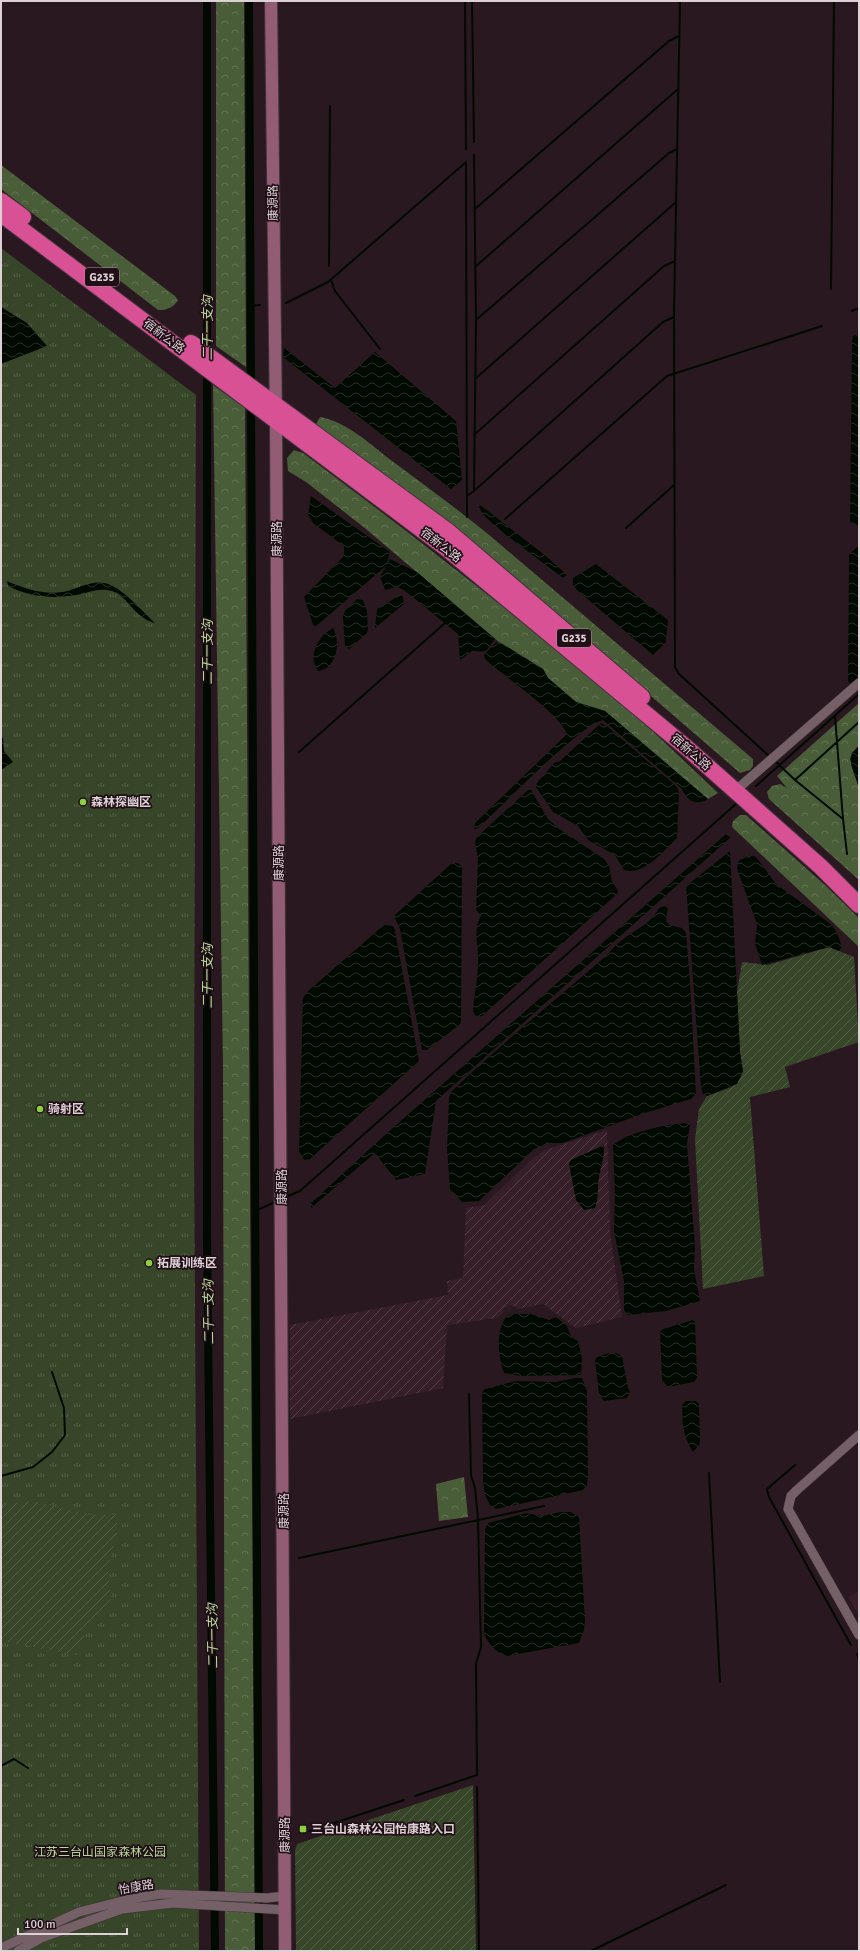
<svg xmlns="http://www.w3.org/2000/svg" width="860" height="1952" font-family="Signika,'Noto Sans SC',sans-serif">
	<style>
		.built { fill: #371f29 }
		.industrial { fill: url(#industrial-furrows) }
		.forest { fill: url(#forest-crowns) }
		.park { fill: url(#park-tufts) }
		.garden { fill: url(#garden-furrows) }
		.water { fill: url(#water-waves) }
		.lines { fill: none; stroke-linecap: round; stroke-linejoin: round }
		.stream { stroke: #010a00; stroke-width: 2 }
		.canal { stroke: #010a00; stroke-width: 8 }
		.street-casing { stroke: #43353b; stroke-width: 10 }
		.secondary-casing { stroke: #43353b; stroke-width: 14 }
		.highway-casing { stroke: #43353b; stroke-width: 18 }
		.street { stroke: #756068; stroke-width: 9 }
		.secondary { stroke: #925c75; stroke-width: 12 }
		.highway { stroke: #d75194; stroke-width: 16 }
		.poi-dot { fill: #8ece43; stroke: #200f17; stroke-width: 1.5 }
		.labels { text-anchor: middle; stroke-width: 3.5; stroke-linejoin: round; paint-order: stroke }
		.shield { fill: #200f17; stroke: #a5979d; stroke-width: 1 }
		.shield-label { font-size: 11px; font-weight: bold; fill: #ded1d6 }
		.street-label { font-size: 12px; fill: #ded1d6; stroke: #200f17 }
		.poi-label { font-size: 12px; font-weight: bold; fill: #ded1d6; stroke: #200f17; text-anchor: start }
		.park-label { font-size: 12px; fill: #b6d799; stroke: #200f17 }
		.water-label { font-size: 13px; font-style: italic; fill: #b8d99b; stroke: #200f17 }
	</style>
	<defs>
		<pattern id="industrial-furrows" width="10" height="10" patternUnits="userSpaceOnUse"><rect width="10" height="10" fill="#371f29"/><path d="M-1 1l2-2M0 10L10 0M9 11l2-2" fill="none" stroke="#543e47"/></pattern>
		<pattern id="forest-crowns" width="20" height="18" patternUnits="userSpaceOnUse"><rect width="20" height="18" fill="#4a5d39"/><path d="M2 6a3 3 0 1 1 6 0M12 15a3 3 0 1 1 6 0" fill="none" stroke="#647355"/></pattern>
		<pattern id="park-tufts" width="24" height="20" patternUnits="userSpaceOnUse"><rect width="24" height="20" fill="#374629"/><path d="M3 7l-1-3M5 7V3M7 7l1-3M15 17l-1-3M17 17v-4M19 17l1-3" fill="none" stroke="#546047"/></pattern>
		<pattern id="garden-furrows" width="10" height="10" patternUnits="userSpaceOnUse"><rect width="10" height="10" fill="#374629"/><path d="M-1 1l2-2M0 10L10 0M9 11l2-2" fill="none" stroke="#546047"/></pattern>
		<pattern id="water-waves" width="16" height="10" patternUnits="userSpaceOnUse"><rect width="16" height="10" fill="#010a00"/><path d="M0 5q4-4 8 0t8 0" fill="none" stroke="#262d24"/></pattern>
	</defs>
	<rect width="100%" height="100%" fill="#2a1820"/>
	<path class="built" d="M859 1591V1615L848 1597Z"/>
	<path class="industrial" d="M607 1130 610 1232 622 1317 576 1328 543 1304 518 1309 516 1307 509 1305 502 1310 503 1313 496 1318 447 1325 443 1388 290 1419V1325L448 1295 447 1281 463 1278 466 1208 485 1205 532 1159 545 1150Z"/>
	<path class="forest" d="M216 1H244L246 367 216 346Z
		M1 165 175 296 178 300C173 308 167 310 158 310L1 189Z
		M213 385 245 408 255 1951H225L223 1066Z
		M320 417C346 422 368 442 388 458 422 483 456 508 488 534L753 759V766L750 770 740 773 636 683 315 426Z
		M294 450 303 453C412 534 519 618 623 705 656 733 687 764 718 793L708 799 605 711 576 702 548 678 543 669 499 642 366 529 306 482 288 471 287 458Z
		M859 703V746L852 752 850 759 859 788V880L769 799 767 792 772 786 780 784 787 788 777 776Z
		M740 815H746L825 885 859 918V947L732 827 733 821Z
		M464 1477 468 1517 439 1521 436 1484Z"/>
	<path class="park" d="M1 248 196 395 194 1141 199 1951H1Z"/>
	<path class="garden" d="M829 947 854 957 859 1042 785 1067 790 1087 750 1097 764 1276 703 1289 695 1139 699 1109 707 1096 732 1087 741 1077 743 1071 740 1052 737 992 742 962 768 965Z
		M32 1501 93 1515 117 1514V1539L113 1547 108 1568 111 1599 86 1631 76 1655 1 1641V1507L10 1503Z
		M473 1785 476 1951H296L295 1851 297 1844Z"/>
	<path class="water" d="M1 307 27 323 47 346 1 364Z
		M859 334V527L850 521 852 342 853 336Z
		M284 348 335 388 375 352 456 421 462 480 451 489 283 357Z
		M311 496 390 552 386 566 314 628 304 597 344 556V546L313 523 308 515Z
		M479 504 546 556 567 575 563 578 506 535C499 527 478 515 479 504Z
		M859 545V680L850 686 848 680 849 555Z
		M390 559 417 572 495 639C484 653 489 652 472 651L460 660 458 634 404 590 397 587 385 590 380 577Z
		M596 564 668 620 666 642 653 655 578 591 573 585V578Z
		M7 581C25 589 43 595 63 592 77 589 91 580 105 583 122 587 142 611 155 623 133 617 129 597 112 591 98 587 89 593 76 595 52 599 30 597 8 586Z
		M400 595 403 597 404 604 375 628 377 609Z
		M357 599 363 600 367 611 368 630 367 633 349 649 345 646 343 617 345 611Z
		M333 628C341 642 337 669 318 671 307 656 318 636 333 628Z
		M496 642 503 644 543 669 548 678 576 702 605 711 708 799C696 806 687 801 682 789L603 720C580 725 500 808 478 828L474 829 475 823 567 734C559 713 503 676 485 659L484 655Z
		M601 723 608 727 676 786 679 792 677 838C663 851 645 876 624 870L615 855 588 840 578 826 553 812 536 787V784L554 763 560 761Z
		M1 737 3 738 4 751 13 762 1 770Z
		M859 746V788C855 772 843 759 859 746Z
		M528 790H531L548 819 558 828 604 859 609 866 612 881 618 891 617 894 482 1016C477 1017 475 1016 473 1011 474 995 478 978 478 962 479 946 472 930 481 916L476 910 478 859 475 842 477 837Z
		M726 834 731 837 436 1101 425 1174 396 1180 375 1153 311 1208V1203L386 1134Z
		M730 851 740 1052 743 1071 737 1084 707 1096 703 1094 701 1087 686 886Z
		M751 855 756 857 776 884 832 925 837 933 842 947 839 951 829 947 762 965 755 944 757 924 737 869 738 861Z
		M452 863H458L462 867 461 1022 459 1025 427 1050H422L400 929 395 918V915Z
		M666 905 668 907 666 921 669 925 682 928 686 933 690 981 696 1094 691 1099 642 1114 563 1143H548L534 1149 479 1201 462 1202 450 1189 447 1149 449 1098 451 1092C498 1047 549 1005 599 962 607 956 613 947 621 941 634 930 651 924 659 908Z
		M384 925 394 926 419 1061 310 1159 304 1160 299 1151 303 998 307 992Z
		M685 1123 690 1125 687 1144 695 1246 694 1269 700 1301 666 1311 628 1315 624 1310V1281L614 1231 615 1194 613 1145C629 1132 663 1125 685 1123Z
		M604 1145C605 1157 601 1166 599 1177 597 1188 599 1198 595 1208L584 1210 576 1200 569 1164 571 1160Z
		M514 1314H531L549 1320 556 1317 567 1326 571 1337 578 1341 582 1358 581 1375 522 1376 504 1373C498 1358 495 1329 507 1316Z
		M693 1320 695 1322 697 1378 694 1382 668 1387 662 1380 660 1332 663 1329Z
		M609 1353H616L622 1356 628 1388 630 1392 627 1398 604 1401 599 1394 595 1360 597 1357Z
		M574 1378H582L587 1391 588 1477 587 1485 583 1490 496 1509 490 1505 485 1495 483 1481 482 1392 485 1389 516 1381 556 1382Z
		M686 1401H696L699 1404 700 1441 699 1445 693 1452C682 1433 683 1426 682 1405Z
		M561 1512H571L579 1517 585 1621 584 1630 579 1643 507 1656C497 1654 487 1643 484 1633L485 1529 488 1523 527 1513 542 1516Z"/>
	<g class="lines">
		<path class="stream" d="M465 1 466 149
			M472 1 474 142
			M680 1 674 311 675 667 679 674 768 755
			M466 162 467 517
			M475 209 669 41 679 36
			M329 266 330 106
			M475 267 678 89
			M331 280 335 291 380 349
			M831 289 834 1
			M286 303 328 282 465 163
			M250 306 260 305
			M852 311 859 308
			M476 320 669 153 677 149
			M475 379 675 203
			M474 435 664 266 675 261
			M474 491 663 322 674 317
			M467 496 474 491 476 320 474 155
			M505 519 667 376 822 326
			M626 528 674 485
			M835 716 843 819 847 854
			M299 752 445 623
			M777 763 795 780 843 819
			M795 780 859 722
			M756 786 859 694
			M288 1196 300 1191 737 803
			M255 1211 275 1202
			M795 1465 767 1489 769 1497 851 1645
			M709 1473 720 1682
			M1 1476 33 1467 52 1452 65 1435 64 1408 52 1372
			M299 1558 544 1506
			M857 1654 859 1659
			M1 1766 14 1759 28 1768
			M477 1787 479 1951
			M415 1796 477 1775 476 1664 481 1647 478 1519 475 1488 471 1475 469 1394
			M310 1831 404 1800
			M591 1951 726 1885"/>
		<path class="canal" d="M249 1 251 386
			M207 356V1
			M207 368V1237L215 1951
			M251 402 259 1951"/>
		<defs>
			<path id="street" d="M735 791 859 683
				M859 1435 797 1490 791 1496 788 1509 859 1635
				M1 1948 79 1912 130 1899 161 1894 267 1898 285 1896
				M18 1951 41 1938 122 1909 173 1903 285 1910"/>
			<path id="secondary" d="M271 1 276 422 285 1951"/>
			<path id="highway" d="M1 201 23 217
				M1 214 446 548 687 748 821 867 859 905
				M191 343 449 532 642 697"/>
		</defs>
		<use href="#street" class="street-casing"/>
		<use href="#secondary" class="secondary-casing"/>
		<use href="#highway" class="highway-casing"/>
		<use href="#street" class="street"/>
		<use href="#secondary" class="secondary"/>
		<use href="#highway" class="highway"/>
	</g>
	<g class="poi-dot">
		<circle cx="83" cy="802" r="4"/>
		<circle cx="40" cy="1109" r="4"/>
		<circle cx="149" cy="1263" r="4"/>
		<rect x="299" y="1825" width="8" height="8" rx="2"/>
	</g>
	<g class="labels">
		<g class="shield">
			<rect x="85" y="268" width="34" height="18" rx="3"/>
			<rect x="557" y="629" width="34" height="18" rx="3"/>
		</g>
		<g class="shield-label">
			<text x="102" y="281">G235</text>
			<text x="574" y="642">G235</text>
		</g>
		<g class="street-label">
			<text transform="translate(273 203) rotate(-91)" y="4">康源路</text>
			<text transform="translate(164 336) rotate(37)" y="4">宿新公路</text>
			<text transform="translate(277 539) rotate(-90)" y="4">康源路</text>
			<text transform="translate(441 545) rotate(38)" y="4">宿新公路</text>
			<text transform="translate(691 752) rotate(41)" y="4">宿新公路</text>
			<text transform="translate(279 863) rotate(-90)" y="4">康源路</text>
			<text transform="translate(282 1187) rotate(-90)" y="4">康源路</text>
			<text transform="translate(284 1511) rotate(-90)" y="4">康源路</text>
			<text transform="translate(285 1835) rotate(-90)" y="4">康源路</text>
			<text transform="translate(136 1887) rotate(-10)" y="4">怡康路</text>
		</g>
		<g class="poi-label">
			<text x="91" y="806">森林探幽区</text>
			<text x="48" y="1113">骑射区</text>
			<text x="157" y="1267">拓展训练区</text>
			<text x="311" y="1833">三台山森林公园怡康路入口</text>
		</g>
		<g class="park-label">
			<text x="100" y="1856">江苏三台山国家森林公园</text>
		</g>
		<g class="water-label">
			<text transform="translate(207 328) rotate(-90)" y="5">二干一支沟</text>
			<text transform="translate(207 652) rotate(-90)" y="5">二干一支沟</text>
			<text transform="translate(207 976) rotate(-90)" y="5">二干一支沟</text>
			<text transform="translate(208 1312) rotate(-91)" y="5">二干一支沟</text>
			<text transform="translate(212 1636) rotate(-91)" y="5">二干一支沟</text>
		</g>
	</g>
	<rect width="860" height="1952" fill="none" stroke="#ded1d6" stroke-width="4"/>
	<path d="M18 1928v6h109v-6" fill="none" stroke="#ded1d6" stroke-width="2"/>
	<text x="24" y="1928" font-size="12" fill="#ded1d6" stroke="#200f17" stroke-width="3" paint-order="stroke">100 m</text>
</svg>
